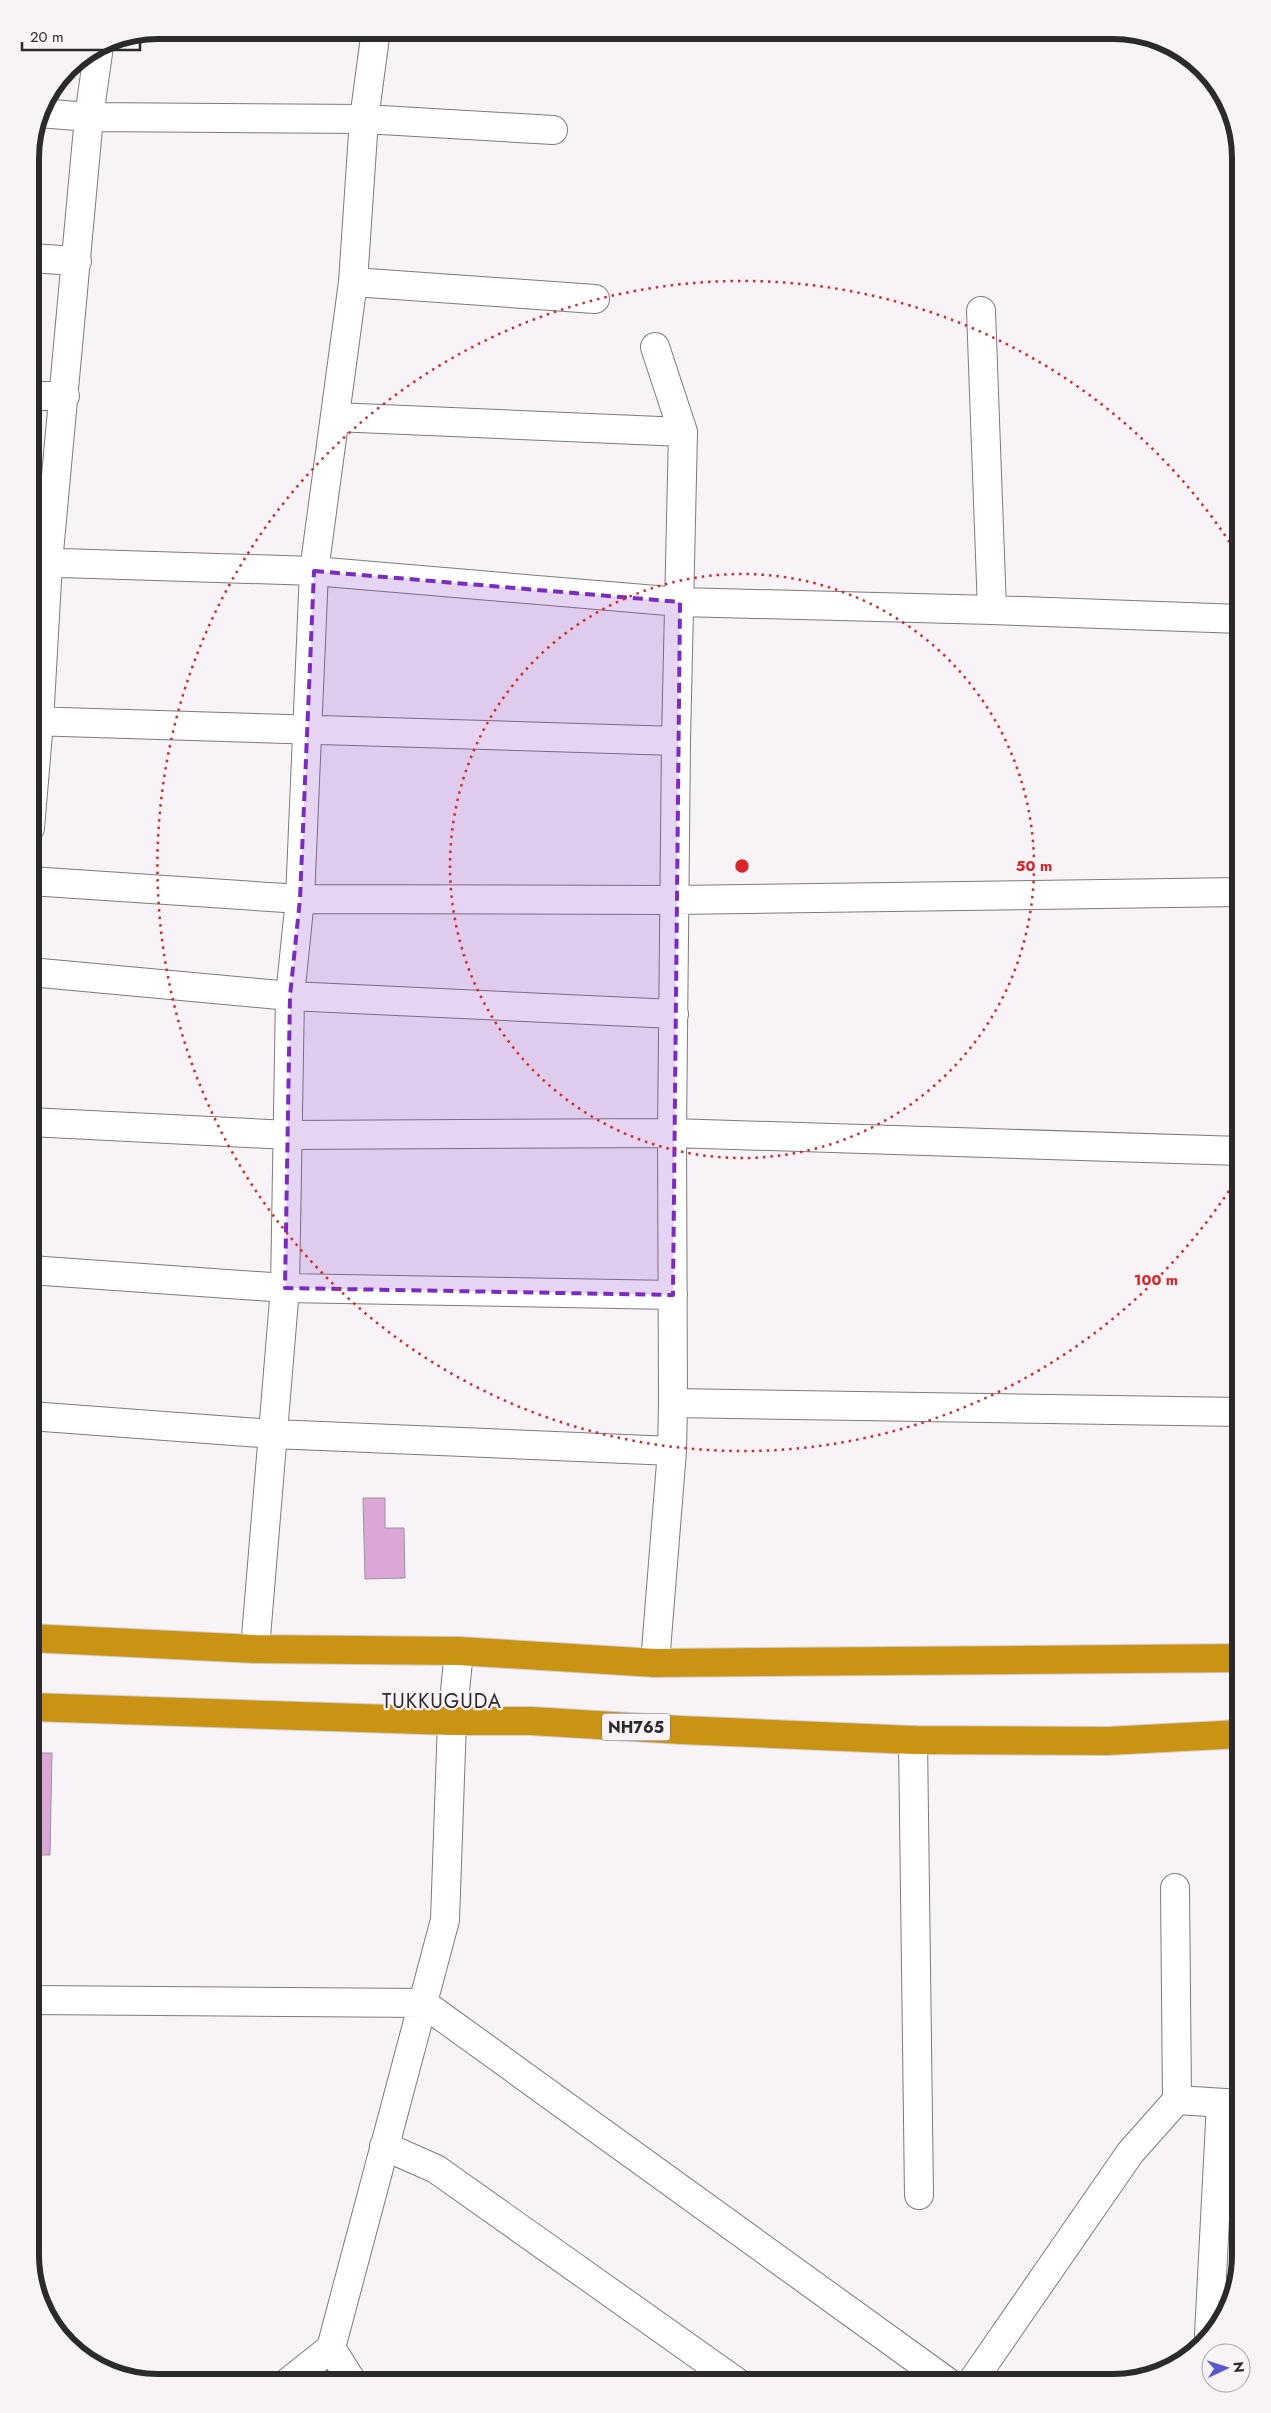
<svg xmlns="http://www.w3.org/2000/svg" width="1271" height="2413" font-family="Jost,sans-serif">
	<style>
		.building { fill: #daa7d6; stroke: #999499 }
		.lines { fill: none; stroke-linecap: round; stroke-linejoin: round }
		.minor-casing { stroke: #7e7a7e; stroke-width: 30 }
		.highway-casing { stroke: #d1d0d1; stroke-width: 30 }
		.minor { stroke: #fff; stroke-width: 28 }
		.highway { stroke: #cb9314; stroke-width: 28 }
		.marked { fill: #7b2cbf; fill-opacity: 0.2; stroke: #7b2cbf; stroke-width: 4; stroke-dasharray: 10 6; stroke-linejoin: round }
		.ring { fill: none; stroke: #d62828; stroke-width: 2.5; stroke-dasharray: 2.5 5 }
		.labels { text-anchor: middle; stroke-width: 4.5; stroke-linejoin: round; paint-order: stroke }
		.shield { fill: #f8f3f7; stroke: #696669; stroke-width: 1 }
		.shield-label { font-size: 16px; font-weight: bold; fill: #2c2a2c }
		.quarter-label { font-size: 20px; letter-spacing: 1px; fill: #2c2a2c; stroke: #f8f3f7 }
		.rim { fill: none; stroke: #2c2a2c; stroke-width: 6 }
		.centre { fill: #d62828; stroke: #f8f3f7; stroke-width: 2.5 }
		.ring-label { font-size: 15px; text-anchor: middle; font-weight: bold; fill: #d62828; stroke: #f8f3f7; stroke-width: 4.5; stroke-linejoin: round; paint-order: stroke }
	</style>
	<rect width="100%" height="100%" fill="#f8f3f7"/>
	<path class="building" d="M363 1498H385V1528H404L405 1578 365 1579Z
		M30 1753H52L50 1855H30Z"/>
	<g class="lines">
		<defs>
			<path id="minor" d="M39 113 89 117 364 119 553 130
				M30 258 77 261
				M353 282 595 299
				M981 311 992 610
				M30 396H65
				M335 417 683 432
				M30 562 314 571 680 602 992 610 1241 619
				M30 721 676 741
				M30 828 39 722 48 563 89 117 99 46
				M30 881 300 899 675 900 1241 892
				M30 972 290 996 674 1014
				M30 1122 288 1135 672 1133 1241 1151
				M30 1270 285 1288 673 1295
				M673 1403 1241 1412
				M30 1416 274 1434 672 1451
				M255 1649 285 1288 290 996 300 899 314 571 353 282 364 119 376 30
				M655 1663 672 1451 673 1403 672 1133 676 741 683 432 655 347
				M913 1740 919 2195
				M30 2000 423 2003 949 2383
				M1177 2100 1241 2104
				M384 2146 436 2169 738 2383
				M1209 2335 1221 2103
				M331 2348 353 2383
				M287 2383 331 2348 445 1920 452 1721 459 1651
				M971 2383 1130 2153 1177 2100 1175 1888"/>
			<path id="highway" d="M30 1638 255 1649 459 1651 655 1663 1241 1658
				M30 1707 452 1721H531L681 1730 913 1740 1107 1741 1241 1734"/>
		</defs>
		<use href="#minor" class="minor-casing"/>
		<use href="#highway" class="highway-casing"/>
		<use href="#minor" class="minor"/>
		<use href="#highway" class="highway"/>
	</g>
	<path class="marked" d="M314 571 680 602 673 1295 285 1288 290 996 300 899Z"/>
	<g class="ring">
		<circle cx="742" cy="866" r="292"/>
		<path d="M1241 1172A585 585 0 1 1 1241 560"/>
	</g>
	<g class="labels">
		<rect class="shield" x="602" y="1713.5" width="68" height="27" rx="4"/>
		<g class="shield-label">
			<text x="636" y="1733">NH765</text>
		</g>
		<g class="quarter-label">
			<text x="442" y="1708">TUKKUGUDA</text>
		</g>
	</g>
	<path d="M0 0H1271V2413H0ZM158 39H1113A119 119 0 0 1 1232 158V2255A119 119 0 0 1 1113 2374H158A119 119 0 0 1 39 2255V158A119 119 0 0 1 158 39Z" fill="#f8f3f7" fill-rule="evenodd"/>
	<path class="rim" d="M158 39H1113A119 119 0 0 1 1232 158V2255A119 119 0 0 1 1113 2374H158A119 119 0 0 1 39 2255V158A119 119 0 0 1 158 39Z"/>
	<circle cx="742" cy="866" r="8" class="centre"/>
	<g class="ring-label">
		<text x="1034" y="871">50 m</text>
		<text x="1156" y="1285">100 m</text>
	</g>
	<g transform="translate(1226 2368) rotate(86)"><circle r="24" fill="#f8f3f7" stroke="#a6a3a6"/>
	<path d="M0-4L9 19L0 12L-9 19Z" fill="#5658cf"/>
	<text y="-8" font-size="14" font-weight="bold" text-anchor="middle" fill="#2c2a2c">N</text>
	</g>
	<path d="M22 42v8h118v-8" fill="none" stroke="#2c2a2c" stroke-width="2.5"/>
	<text x="30" y="42" font-size="15" fill="#2c2a2c" stroke="#f8f3f7" stroke-width="4" paint-order="stroke">20 m</text>
</svg>
